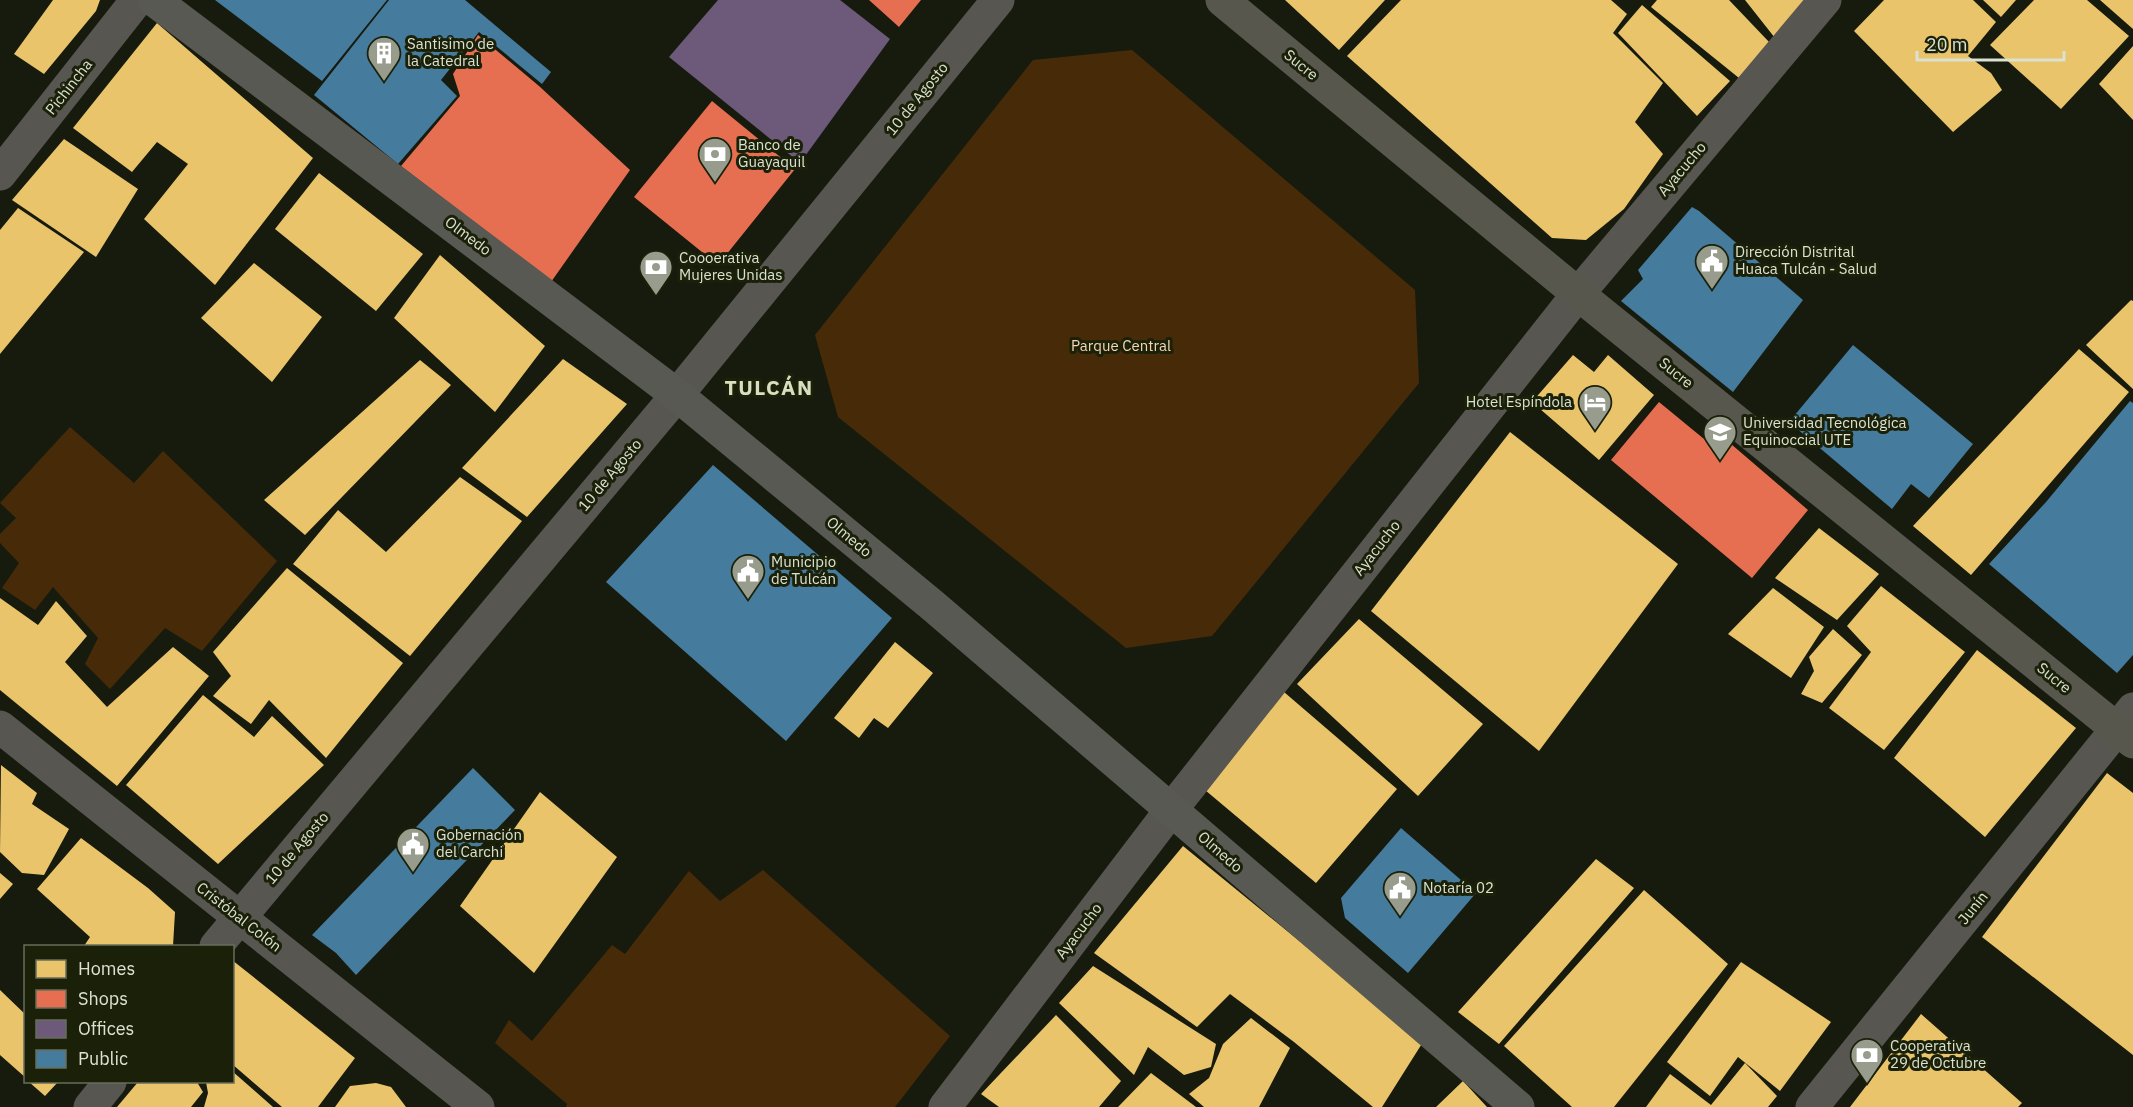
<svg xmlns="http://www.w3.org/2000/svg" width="2133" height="1107" font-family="'IBM Plex Sans',sans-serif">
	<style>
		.green { fill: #472b08 }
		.homes { fill: #e9c46a }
		.shops { fill: #e76f51 }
		.offices { fill: #6d597a }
		.public { fill: #457b9d }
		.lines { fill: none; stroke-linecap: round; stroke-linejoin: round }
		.street { stroke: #585651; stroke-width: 33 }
		.secondary { stroke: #585952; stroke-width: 33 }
		.primary { stroke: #57574e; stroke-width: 33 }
		.labels { text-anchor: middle; stroke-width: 6; stroke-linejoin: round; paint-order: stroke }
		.poi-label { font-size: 15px; fill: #dce2d2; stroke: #1a2108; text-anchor: start }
		.street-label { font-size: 15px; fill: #dce2d2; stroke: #1a2108 }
		.park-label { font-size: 15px; fill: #f7d4b3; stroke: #1a2108 }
		.district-label { font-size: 21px; font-weight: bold; letter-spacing: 1.5px; fill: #d6e0c0; stroke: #1a2108 }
	</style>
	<rect width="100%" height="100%" fill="#171b0e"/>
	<path class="green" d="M1132 50 1415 290 1419 383 1212 636 1126 648 838 417 815 335 1033 60Z
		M70 427 134 483 163 451 277 561 202 651 165 628 110 689 85 664 98 638 53 587 35 610 2 588 19 563 0 543V534L16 518 0 503Z
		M763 870 950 1036 895 1107H566L567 1104 495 1043 509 1020 532 1041 612 945 625 954 689 871 720 901Z"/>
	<path class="homes" d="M53 0H100L96 11 44 74 14 54Z
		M1285 0H1385L1339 50Z
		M1401 0H1611L1627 14 1613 33 1663 83 1635 122 1663 154 1624 209 1586 240 1552 238 1347 56Z
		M1657 0H1729L1770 43 1739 78 1651 7Z
		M1745 0H1805L1775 38Z
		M1884 0H1973L1996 22 1968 56 1991 73 2002 90 1953 132 1854 31Z
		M1983 0H2016L2001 17Z
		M2034 0H2087L2129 36 2061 109 1990 45Z
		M2100 0H2133V29Z
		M1642 5 1730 81 1697 116 1618 33Z
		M157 23 313 158 215 285 144 219 188 164 157 142 132 172 73 128Z
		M2133 46V120L2099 84Z
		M64 139 138 189 96 257 12 200Z
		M319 173 423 254 376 311 275 229Z
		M18 208 84 252 0 354V230Z
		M440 255 545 346 495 412 394 318Z
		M254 263 322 317 272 382 201 318Z
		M2131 300 2133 301V389L2086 345Z
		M2079 349 2129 392 1971 575 1913 526Z
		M1573 355 1594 372 1608 355 1654 395 1599 460 1532 402Z
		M563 359 627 404 527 517 462 468Z
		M420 360 451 385 305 535 264 500Z
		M1510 432 1678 564 1539 751 1371 611Z
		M460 477 522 521 410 656 293 564 338 510 386 552Z
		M1819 528 1879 574 1837 620 1775 578Z
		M287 568 403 663 326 758 269 700 251 724 213 696 231 676 213 652Z
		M1881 586 1965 652 1884 750 1829 708 1871 652 1847 626Z
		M1773 588 1824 627 1791 678 1728 634Z
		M0 598 38 625 56 601 87 636 65 662 107 707 173 647 209 676 117 786 0 690Z
		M1359 619 1483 724 1418 796 1297 684Z
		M1833 629 1862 655 1822 703 1801 694 1814 671 1809 657Z
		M895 642 933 673 888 728 874 718 859 738 834 718Z
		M1977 650 2076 728 1985 837 1894 758Z
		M1284 692 1397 789 1316 883 1205 790Z
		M203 695 254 737 272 716 324 765 218 864 126 785Z
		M1 765 37 793 32 804 69 829 44 875 22 873 0 852Z
		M2107 773 2133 793V1055L1982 937Z
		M540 792 617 857 534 973 460 906Z
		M81 838 148 888 175 912 173 946H84L90 937 37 889Z
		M1183 846 1423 1042 1382 1107H1373L1294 1042 1230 994 1197 1027 1094 953Z
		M1596 859 1634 888 1499 1044 1458 1012Z
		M0 873 13 884 0 899Z
		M1644 890 1728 964 1614 1107H1572L1504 1046Z
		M232 960 355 1058 318 1107H282L232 1064Z
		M1741 962 1831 1022 1780 1091 1738 1057 1710 1096 1667 1062Z
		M1093 966 1216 1044 1211 1067 1184 1075 1148 1047 1134 1075 1059 1003Z
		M0 990 26 1015V1078L0 1055Z
		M1921 1014 2022 1103 2018 1107H1850Z
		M1056 1015 1121 1081 1099 1107H999L981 1094Z
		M1251 1018 1290 1048 1259 1107H1204L1189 1094 1209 1078 1223 1044Z
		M1745 1063 1777 1096 1768 1107H1646L1670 1074 1711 1105Z
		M232 1071 273 1107H204L208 1093 206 1082H232Z
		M1151 1073 1196 1107H1118Z
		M1463 1081 1487 1107H1436Z
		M29 1082H58L45 1096Z
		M138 1082H197L203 1092 191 1107H117Z
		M376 1083 391 1087 406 1107H335L350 1086Z"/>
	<path class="shops" d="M869 0H921L899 27Z
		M478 35 539 86 630 170 551 282 401 166 460 96 453 74Z
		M712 101 795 169 718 265 634 197Z
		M1659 402 1715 448 1723 439 1731 444 1808 510 1752 578 1611 460Z"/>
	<path class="offices" d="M718 0H840L890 39 800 163 669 57Z"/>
	<path class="public" d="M215 0H387L322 81Z
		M389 0H465L551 72 542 84 479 32 441 80 457 96 398 164 314 95Z
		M1692 207 1699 211 1803 300 1733 392 1621 301 1643 279 1638 270Z
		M1853 345 1973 444 1929 498 1911 484 1892 509 1789 422Z
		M2130 401 2133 403V655L2117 673 1989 564 2046 502Z
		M713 465 892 618 786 741 606 582Z
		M473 768 515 810 356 975 336 953 312 935Z
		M1401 828 1476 893 1408 973 1345 918 1341 898Z"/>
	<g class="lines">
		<path class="street" d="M0 174 137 0
			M0 727 478 1107
			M216 946 677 395 998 0
			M90 1107 110 1082
			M945 1107 1171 810 1578 294 1825 0
			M1812 1107 2133 709"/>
		<path class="secondary" d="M154 0 677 395 932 605 1518 1107"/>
		<path class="primary" d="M1222 0 1578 294 2133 742"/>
	</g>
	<defs>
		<symbol id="building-pin" viewBox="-11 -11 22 30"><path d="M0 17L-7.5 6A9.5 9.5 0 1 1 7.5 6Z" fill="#979c8d" stroke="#1a2108"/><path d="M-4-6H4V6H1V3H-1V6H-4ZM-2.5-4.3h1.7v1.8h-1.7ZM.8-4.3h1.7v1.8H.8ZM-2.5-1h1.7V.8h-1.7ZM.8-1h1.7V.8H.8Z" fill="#fff"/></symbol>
		<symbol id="bank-pin" viewBox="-11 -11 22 30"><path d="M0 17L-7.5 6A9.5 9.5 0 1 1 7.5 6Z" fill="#979c8d" stroke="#1a2108"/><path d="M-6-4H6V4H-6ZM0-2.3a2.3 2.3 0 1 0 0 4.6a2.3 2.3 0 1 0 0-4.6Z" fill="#fff"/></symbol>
		<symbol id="civic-pin" viewBox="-11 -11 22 30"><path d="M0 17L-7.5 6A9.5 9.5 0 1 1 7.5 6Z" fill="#979c8d" stroke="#1a2108"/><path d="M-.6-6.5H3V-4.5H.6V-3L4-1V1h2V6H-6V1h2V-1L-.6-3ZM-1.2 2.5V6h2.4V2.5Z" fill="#fff"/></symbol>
		<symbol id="hotel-pin" viewBox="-11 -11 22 30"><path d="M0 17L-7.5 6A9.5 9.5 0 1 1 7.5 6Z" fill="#979c8d" stroke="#1a2108"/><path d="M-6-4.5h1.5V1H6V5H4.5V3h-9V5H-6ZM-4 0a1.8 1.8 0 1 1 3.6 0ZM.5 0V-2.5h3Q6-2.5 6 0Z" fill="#fff"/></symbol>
		<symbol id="university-pin" viewBox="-11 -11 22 30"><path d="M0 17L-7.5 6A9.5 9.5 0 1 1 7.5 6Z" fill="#979c8d" stroke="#1a2108"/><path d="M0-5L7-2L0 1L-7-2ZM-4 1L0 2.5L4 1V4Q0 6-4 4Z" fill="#fff"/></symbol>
	</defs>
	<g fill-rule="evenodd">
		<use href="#building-pin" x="365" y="34" width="38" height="52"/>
		<use href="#bank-pin" x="696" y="135" width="38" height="52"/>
		<use href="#civic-pin" x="1693" y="242" width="38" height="52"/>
		<use href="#bank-pin" x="637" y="248" width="38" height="52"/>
		<use href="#hotel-pin" x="1576" y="383" width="38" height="52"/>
		<use href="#university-pin" x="1701" y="413" width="38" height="52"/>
		<use href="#civic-pin" x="729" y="552" width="38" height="52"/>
		<use href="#civic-pin" x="394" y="825" width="38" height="52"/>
		<use href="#civic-pin" x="1381" y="869" width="38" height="52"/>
		<use href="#bank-pin" x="1848" y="1036" width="38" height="52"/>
	</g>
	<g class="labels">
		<g class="poi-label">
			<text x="407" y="49">Santisimo de<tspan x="407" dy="17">la Catedral</tspan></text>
			<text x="738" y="150">Banco de<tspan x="738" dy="17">Guayaquil</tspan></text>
			<text x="1735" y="257">Dirección Distrital<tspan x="1735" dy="17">Huaca Tulcán - Salud</tspan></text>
			<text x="679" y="263">Coooerativa<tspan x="679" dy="17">Mujeres Unidas</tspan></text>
			<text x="1572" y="407" text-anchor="end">Hotel Espíndola</text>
			<text x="1743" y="428">Universidad Tecnológica<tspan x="1743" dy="17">Equinoccial UTE</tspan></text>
			<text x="771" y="567">Municipio<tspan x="771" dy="17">de Tulcán</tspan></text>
			<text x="436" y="840">Gobernación<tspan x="436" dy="17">del Carchi</tspan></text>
			<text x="1423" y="893">Notaría 02</text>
			<text x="1890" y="1051">Cooperativa<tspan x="1890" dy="17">29 de Octubre</tspan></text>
		</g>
		<g class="street-label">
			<text transform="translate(1301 65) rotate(39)" y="5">Sucre</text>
			<text transform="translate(69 87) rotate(-52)" y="5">Pichincha</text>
			<text transform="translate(917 99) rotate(-51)" y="5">10 de Agosto</text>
			<text transform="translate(1682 169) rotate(-50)" y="5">Ayacucho</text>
			<text transform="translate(468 236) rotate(37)" y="5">Olmedo</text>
			<text transform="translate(1676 373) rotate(39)" y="5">Sucre</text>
			<text transform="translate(610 475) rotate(-50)" y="5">10 de Agosto</text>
			<text transform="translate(849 537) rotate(40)" y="5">Olmedo</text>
			<text transform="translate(1377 548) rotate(-52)" y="5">Ayacucho</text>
			<text transform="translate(2054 678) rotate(39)" y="5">Sucre</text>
			<text transform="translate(297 848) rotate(-50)" y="5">10 de Agosto</text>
			<text transform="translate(1220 852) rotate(41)" y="5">Olmedo</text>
			<text transform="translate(1973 908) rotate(-51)" y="5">Junín</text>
			<text transform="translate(239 917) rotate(38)" y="5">Cristóbal Colón</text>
			<text transform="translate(1079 931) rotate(-53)" y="5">Ayacucho</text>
		</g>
		<g class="park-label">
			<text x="1121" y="351">Parque Central</text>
		</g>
		<g class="district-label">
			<text x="769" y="395">TULCÁN</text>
		</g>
	</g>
	<rect x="24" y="945" width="210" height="138" fill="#1a2108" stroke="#686e59" stroke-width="1.5"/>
	<rect x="36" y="960" width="30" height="18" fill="#e9c46a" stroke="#686e59" stroke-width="1.5"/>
	<text x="78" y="975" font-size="18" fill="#dce2d2">Homes</text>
	<rect x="36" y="990" width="30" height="18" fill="#e76f51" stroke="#686e59" stroke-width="1.5"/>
	<text x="78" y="1005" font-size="18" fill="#dce2d2">Shops</text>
	<rect x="36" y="1020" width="30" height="18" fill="#6d597a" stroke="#686e59" stroke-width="1.5"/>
	<text x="78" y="1035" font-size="18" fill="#dce2d2">Offices</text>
	<rect x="36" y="1050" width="30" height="18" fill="#457b9d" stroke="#686e59" stroke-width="1.5"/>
	<text x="78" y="1065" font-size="18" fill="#dce2d2">Public</text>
	<path d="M1917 51v9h147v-9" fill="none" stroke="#dce2d2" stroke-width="3"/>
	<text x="1926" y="51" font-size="18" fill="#dce2d2" stroke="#1a2108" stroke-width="4.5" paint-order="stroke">20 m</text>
</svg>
